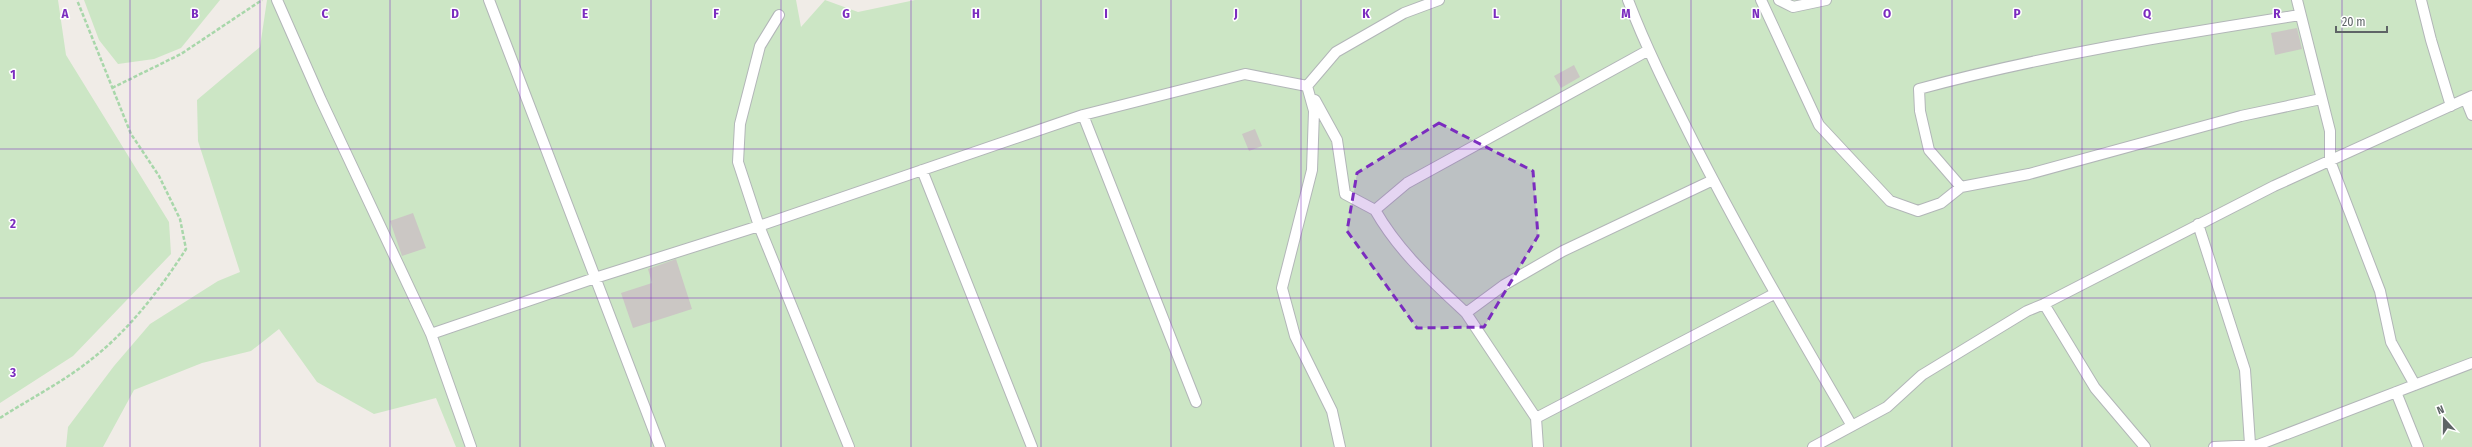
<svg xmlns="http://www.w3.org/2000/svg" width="2472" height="447" font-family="'Fira Sans Condensed',sans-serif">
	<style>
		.green { fill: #cce6c5 }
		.building { fill: #cbc7c4 }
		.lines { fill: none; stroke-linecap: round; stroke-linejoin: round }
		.lane-casing { stroke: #b2b6b8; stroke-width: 12 }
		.path { stroke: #a8d7aa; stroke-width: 2.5; stroke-dasharray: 4 2; stroke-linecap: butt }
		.lane { stroke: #fff; stroke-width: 10 }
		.marked { fill: #7b2cbf; fill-opacity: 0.2; stroke: #7b2cbf; stroke-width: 3; stroke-dasharray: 8 5; stroke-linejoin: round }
		.grid { fill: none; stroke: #7b2cbf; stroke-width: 1; stroke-opacity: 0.55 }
		.grid-label { font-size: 13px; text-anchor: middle; font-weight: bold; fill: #7b2cbf; stroke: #fff; stroke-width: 3; stroke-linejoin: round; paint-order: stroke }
	</style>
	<rect width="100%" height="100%" fill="#f0ece7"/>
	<path class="green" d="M0 0H58L66 55 169 222 171 254 73 356 0 403Z
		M84 0H220L181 48 154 59 118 64 99 40Z
		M267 0H796L801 27 825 0 858 12 915 0H2472V447H456L436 398 374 414 317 382 279 329 251 351 202 363 134 390 103 447H66L68 427 114 366 150 324 218 281 240 272 198 141 197 100 260 47Z"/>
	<path class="building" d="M2297 28 2302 49 2275 55 2271 33Z
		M1574 65 1580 77 1561 88 1554 76Z
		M1255 129 1262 146 1249 151 1242 134Z
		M413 213 426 248 402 256 390 221Z
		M676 259 692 309 633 328 621 293 652 283 648 269Z"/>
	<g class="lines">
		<defs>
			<path id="lane" d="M277 0 321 100 431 334 471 447
				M489 0 660 447
				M1628 0C1647 50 1671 97 1695 145 1744 241 1798 333 1852 426
				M1761 0 1819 125 1890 201 1918 211 1941 203 1961 187 2029 174 2241 116 2321 99
				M1779 0 1793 7 1826 0
				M2297 0 2330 131V161L2380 291 2391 342 2415 385
				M2421 0 2431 40 2451 106
				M779 15 760 46 740 124 738 162 759 226 849 447
				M1307 86 1314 111 1312 170 1282 288 1295 336 1332 411 1340 447
				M1315 100 1337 140 1345 194 1375 210
				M2466 100 2472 115
				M1083 115 1196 402
				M922 170 1032 447
				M1961 187 1929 150 1920 111 1919 89C2044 55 2173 35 2300 15
				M2198 224 2245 370 2250 444
				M2044 304 2095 388 2145 447
				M1466 313C1431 280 1399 252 1375 210L1407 183 1647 51
				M431 334 595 278 759 226 1083 115 1245 74 1307 86 1336 52 1404 13 1439 0
				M2396 392 2418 447
				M1536 418 1466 313 1504 285 1563 251 1713 180
				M1538 447 1536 418 1774 294
				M1813 447 1887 407 1922 375 2027 311 2044 304 2274 186 2472 96
				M2214 447 2258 445 2472 363"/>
		</defs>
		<use href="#lane" class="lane-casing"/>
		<path class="path" d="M112 88 181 54 262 0
			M0 418C31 398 65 381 93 358 130 329 161 288 186 249L180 219 159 176 131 134 77 0"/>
		<use href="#lane" class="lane"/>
	</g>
	<path class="marked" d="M1439 123 1533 171 1538 236 1484 327 1417 328 1347 231 1357 173Z"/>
	<path class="grid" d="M130 0V447M260 0V447M390 0V447M520 0V447M651 0V447M781 0V447M911 0V447M1041 0V447M1171 0V447M1301 0V447M1431 0V447M1561 0V447M1691 0V447M1821 0V447M1952 0V447M2082 0V447M2212 0V447M2342 0V447M0 149H2472M0 298H2472"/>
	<g class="grid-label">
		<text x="65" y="18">A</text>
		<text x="195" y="18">B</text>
		<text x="325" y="18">C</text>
		<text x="455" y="18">D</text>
		<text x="585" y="18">E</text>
		<text x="716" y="18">F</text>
		<text x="846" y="18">G</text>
		<text x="976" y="18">H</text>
		<text x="1106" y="18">I</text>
		<text x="1236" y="18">J</text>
		<text x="1366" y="18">K</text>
		<text x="1496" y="18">L</text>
		<text x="1626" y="18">M</text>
		<text x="1756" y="18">N</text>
		<text x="1887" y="18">O</text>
		<text x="2017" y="18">P</text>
		<text x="2147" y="18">Q</text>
		<text x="2277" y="18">R</text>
		<text x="13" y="79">1</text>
		<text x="13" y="228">2</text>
		<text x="13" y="377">3</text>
	</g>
	<g transform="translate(2444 419) rotate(339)" stroke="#ffffff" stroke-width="3" paint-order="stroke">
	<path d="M0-3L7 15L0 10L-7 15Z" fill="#5e6466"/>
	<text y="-6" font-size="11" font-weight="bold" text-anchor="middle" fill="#5e6466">N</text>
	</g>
	<path d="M2336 26v6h51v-6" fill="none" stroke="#5e6466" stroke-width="2"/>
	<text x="2342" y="26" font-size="12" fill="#5e6466" stroke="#ffffff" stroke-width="3" paint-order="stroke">20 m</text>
</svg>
